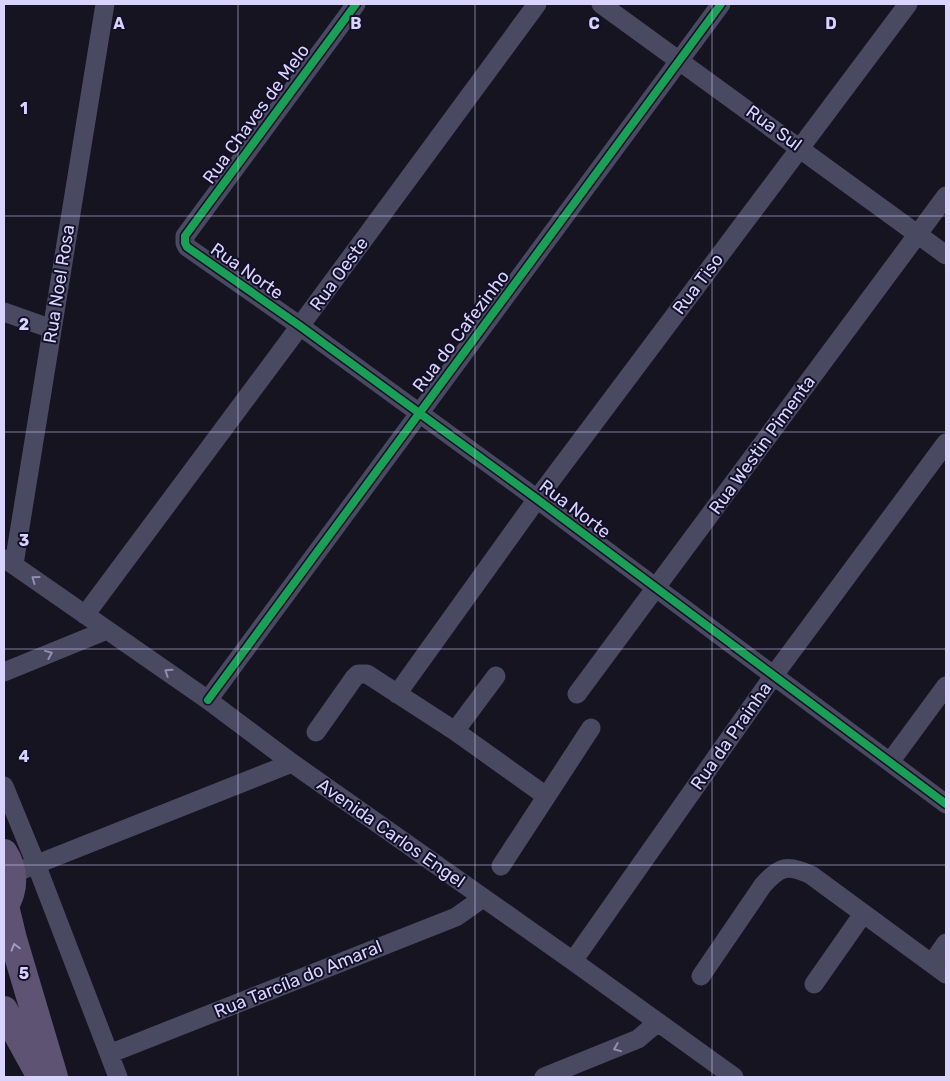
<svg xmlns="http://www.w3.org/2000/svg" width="950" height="1081" font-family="Rubik,sans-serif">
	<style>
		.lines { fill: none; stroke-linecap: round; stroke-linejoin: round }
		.minor { stroke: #4a4962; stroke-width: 19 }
		.primary { stroke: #5e5373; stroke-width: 28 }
		.cycleway-casing { stroke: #130f26; stroke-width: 11 }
		.cycleway { stroke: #1a9f57; stroke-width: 8 }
		.oneway { stroke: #928eb0 }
		.oneway2 { stroke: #a29ac0 }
		.grid { fill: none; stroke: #d9d4ff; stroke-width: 1; stroke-opacity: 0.55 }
		.labels { text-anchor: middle; stroke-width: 4; stroke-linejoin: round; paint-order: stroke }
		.street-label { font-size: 18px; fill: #d9d4ff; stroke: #130f26 }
		.grid-label { font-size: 16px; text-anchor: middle; font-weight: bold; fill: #d9d4ff; stroke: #130f26; stroke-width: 4; stroke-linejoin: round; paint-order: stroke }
	</style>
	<rect width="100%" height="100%" fill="#161421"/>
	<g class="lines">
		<path class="minor" d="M356 4 185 236V243L187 247 300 326 537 499 946 804
			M601 4 946 255
			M4 312 52 329
			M5 559 208 700 292 763
			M14 564 105 4
			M85 615 300 326 537 4
			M4 672 107 630
			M397 694 537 499 908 4
			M577 694 946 196
			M208 700 721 4
			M455 731 496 676
			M316 732 354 678 358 674H367L455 731 546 796
			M890 762 946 686
			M4 786 36 864 118 1077
			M501 866 591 728
			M12 874 292 763 573 961 734 1077
			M573 961 774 675 946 443
			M932 963 946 943
			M701 976 763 885C780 866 788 864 811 875L946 974
			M814 984 863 914
			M109 1054 456 917 483 898
			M544 1077 638 1039 658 1022"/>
		<path class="primary" d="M4 853C15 870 15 890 4 907
			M5 906 13 939 54 1077
			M4 1010 41 1077"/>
		<defs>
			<path id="cycleway" d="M356 4 185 236V243L187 247 300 326 537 499 946 804
				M208 700 721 4"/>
		</defs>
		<use href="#cycleway" class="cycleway-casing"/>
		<use href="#cycleway" class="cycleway"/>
	</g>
	<defs><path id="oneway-chevron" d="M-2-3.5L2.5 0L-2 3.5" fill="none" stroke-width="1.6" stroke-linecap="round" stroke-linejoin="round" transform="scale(1.25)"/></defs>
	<g class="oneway">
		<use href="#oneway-chevron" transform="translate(35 579) rotate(-144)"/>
		<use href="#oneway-chevron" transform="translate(49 654) rotate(-22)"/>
		<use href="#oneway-chevron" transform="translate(168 672) rotate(-146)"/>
		<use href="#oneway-chevron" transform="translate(617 1048) rotate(158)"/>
	</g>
	<use class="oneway2" href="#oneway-chevron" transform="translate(15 947) rotate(-106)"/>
	<path class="grid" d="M238 4V1077M475 4V1077M712 4V1077M4 216H946M4 432H946M4 649H946M4 865H946"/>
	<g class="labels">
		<g class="street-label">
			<text transform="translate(256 114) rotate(-54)" y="6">Rua Chaves de Melo</text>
			<text transform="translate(774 128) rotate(36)" y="6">Rua Sul</text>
			<text transform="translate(247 271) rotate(35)" y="6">Rua Norte</text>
			<text transform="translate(339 274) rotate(-54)" y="6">Rua Oeste</text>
			<text transform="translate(59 284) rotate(-81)" y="6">Rua Noel Rosa</text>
			<text transform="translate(698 284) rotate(-53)" y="6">Rua Tiso</text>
			<text transform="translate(461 331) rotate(-53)" y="6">Rua do Cafezinho</text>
			<text transform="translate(762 445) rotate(-54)" y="6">Rua Westin Pimenta</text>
			<text transform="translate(575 509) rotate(37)" y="6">Rua Norte</text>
			<text transform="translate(731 736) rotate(-55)" y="6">Rua da Prainha</text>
			<text transform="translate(391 833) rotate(35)" y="6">Avenida Carlos Engel</text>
			<text transform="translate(298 979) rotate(-22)" y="6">Rua Tarcíla do Amaral</text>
		</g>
	</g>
	<g class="grid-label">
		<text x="119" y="29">A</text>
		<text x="356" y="29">B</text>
		<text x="594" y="29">C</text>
		<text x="831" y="29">D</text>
		<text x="24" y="114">1</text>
		<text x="24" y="330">2</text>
		<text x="24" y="546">3</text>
		<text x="24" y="762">4</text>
		<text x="24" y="979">5</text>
	</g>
	<rect width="950" height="1081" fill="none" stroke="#d9d4ff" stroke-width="10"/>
</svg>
